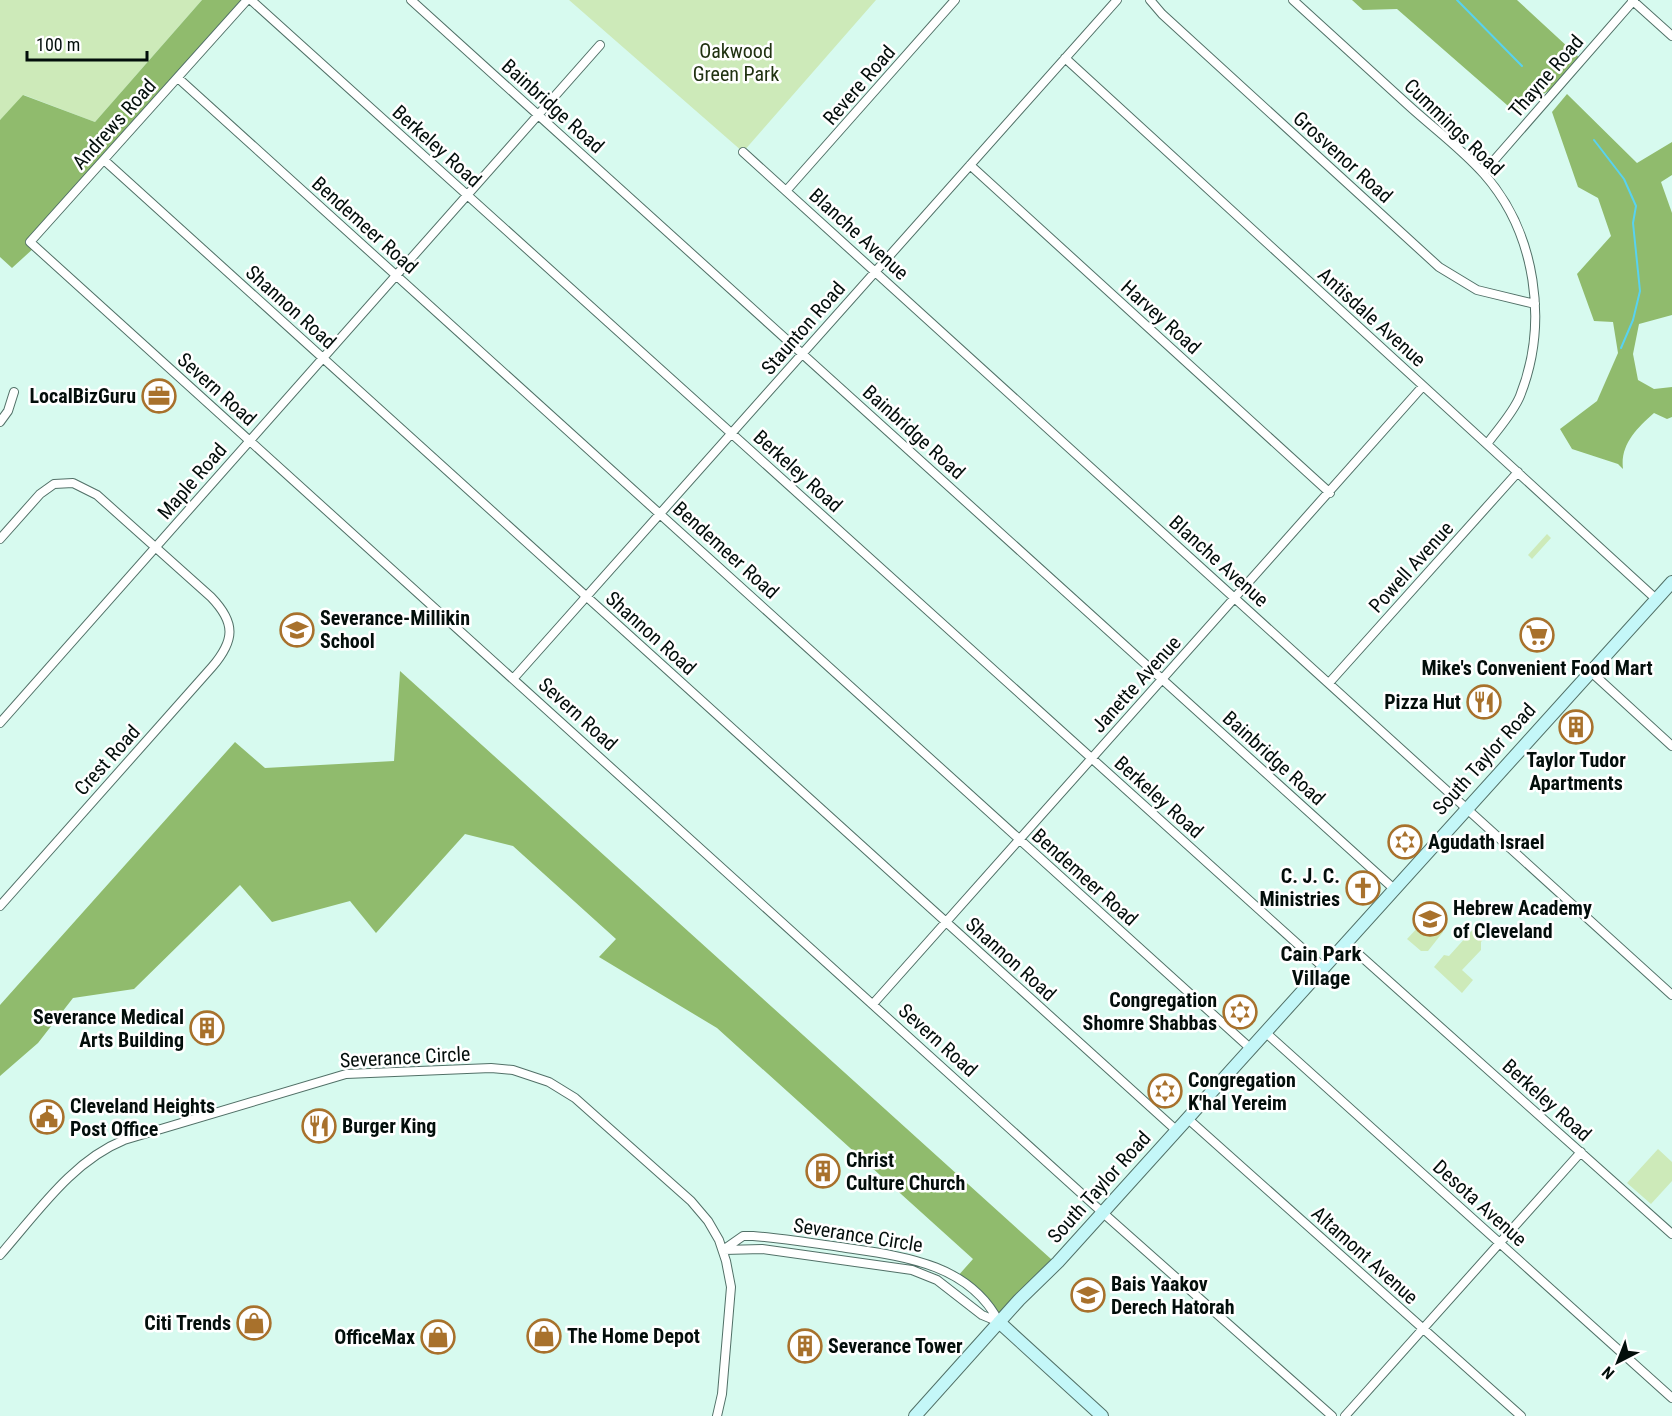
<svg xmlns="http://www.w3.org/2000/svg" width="1672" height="1416" font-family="'Roboto Condensed',sans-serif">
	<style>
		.green { fill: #cdeab9 }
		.forest { fill: #90bb6d }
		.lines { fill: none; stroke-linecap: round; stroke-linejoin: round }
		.stream { stroke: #58d2f0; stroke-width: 2 }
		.street-casing { stroke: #517067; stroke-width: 10 }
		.secondary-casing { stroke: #517067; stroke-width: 14 }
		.street { stroke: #fff; stroke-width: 8 }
		.secondary { stroke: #c4f7f8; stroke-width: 12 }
		.labels { text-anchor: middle; stroke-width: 5; stroke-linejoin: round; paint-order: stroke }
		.park-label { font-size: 20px; fill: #203211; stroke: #fff }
		.street-label { font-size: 20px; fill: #030e0b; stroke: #fff }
		.poi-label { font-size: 20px; font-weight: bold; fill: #030e0b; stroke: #fff; text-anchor: start }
		.neighbourhood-label { font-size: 21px; font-weight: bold; fill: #030e0b; stroke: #fff }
	</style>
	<rect width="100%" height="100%" fill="#d7faef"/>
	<path class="green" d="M0 0H202L95 122 24 95 0 120Z
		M569 0H876L743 152Z
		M1547 534 1551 538 1532 559 1528 555Z
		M1422 923 1429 929 1434 923 1443 932 1428 951H1421L1407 939Z
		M1476 926 1486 936 1481 942V950L1462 970 1473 980 1462 993 1434 967 1444 955 1449 956Z
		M1658 1149 1672 1162V1181L1651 1204 1627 1183Z"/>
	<path class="forest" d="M202 0H247L30 242 35 247 12 268 0 257V120L23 95 95 122Z
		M1352 0H1517L1582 60 1561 83 1515 112 1397 9 1363 10Z
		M1567 94 1637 163 1672 142V175L1661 182 1672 213V315L1639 324 1633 354 1638 380 1654 389 1672 387V417L1667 419 1654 413C1636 429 1620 445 1623 469L1618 464 1572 449 1560 429 1597 401 1618 353 1613 322 1594 321 1577 274 1611 236 1598 198 1578 187 1552 112Z
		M400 671 1051 1259 1058 1262 999 1322 957 1277 973 1259 717 1028 599 957 616 939 513 846 465 834 376 933 350 901 272 922 240 885 134 989 73 998 38 1043 0 1076V1005L235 742 265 768 394 761Z"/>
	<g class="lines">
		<path class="stream" d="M1457 0 1522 66
			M1594 140 1624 179 1636 206 1633 223 1640 291 1633 320 1621 348"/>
		<defs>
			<path id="street" d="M247 0 30 242 1093 1204 1332 1416
				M251 0 1323 967
				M411 0 1393 888
				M1150 0 1162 14 1439 267 1477 290 1535 304
				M1293 0C1331 35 1369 69 1407 104 1432 127 1461 148 1484 174 1536 233 1549 323 1520 396 1513 413 1498 429 1487 444
				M1632 0 1672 36
				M1065 58 1656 599
				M178 78 1250 1048
				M743 152 1672 995
				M104 160 1176 1130
				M970 165 1330 493
				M1483 173 1634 0
				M786 191 955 0
				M0 422 8 411 14 392
				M0 539 40 494 54 484 73 483 97 495 211 597C236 623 235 640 212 667L0 906
				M1590 671 1672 746
				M513 679 1117 0
				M1329 683 1518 472
				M0 723 600 45
				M1345 942 1672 1234
				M873 1004 1423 386
				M1265 1032 1672 1398
				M1187 1118 1521 1416
				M723 1250 743 1236H753C782 1238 811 1243 840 1247 900 1256 968 1262 999 1322
				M724 1250 762 1249 912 1270 937 1280 982 1315 999 1322
				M0 1255C37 1213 72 1161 124 1140L346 1074 491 1068 513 1070 549 1082 575 1098 691 1201 708 1221 719 1240 726 1261 731 1287 722 1394 717 1416
				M1345 1416 1581 1152"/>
			<path id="secondary" d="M999 1322 1102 1416
				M915 1416 1019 1300 1058 1262 1672 582"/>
		</defs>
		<use href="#street" class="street-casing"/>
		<use href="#secondary" class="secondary-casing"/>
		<use href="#street" class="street"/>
		<use href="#secondary" class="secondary"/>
	</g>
	<defs>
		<symbol id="office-ring" viewBox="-11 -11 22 22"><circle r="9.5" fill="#fff" stroke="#a8712c" stroke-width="1.5"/><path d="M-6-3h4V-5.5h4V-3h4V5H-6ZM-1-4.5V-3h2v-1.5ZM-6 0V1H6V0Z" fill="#a8712c"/></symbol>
		<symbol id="school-ring" viewBox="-11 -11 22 22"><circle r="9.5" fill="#fff" stroke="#a8712c" stroke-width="1.5"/><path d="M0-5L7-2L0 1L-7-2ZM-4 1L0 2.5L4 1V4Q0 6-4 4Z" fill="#a8712c"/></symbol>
		<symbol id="supermarket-ring" viewBox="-11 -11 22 22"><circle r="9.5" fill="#fff" stroke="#a8712c" stroke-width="1.5"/><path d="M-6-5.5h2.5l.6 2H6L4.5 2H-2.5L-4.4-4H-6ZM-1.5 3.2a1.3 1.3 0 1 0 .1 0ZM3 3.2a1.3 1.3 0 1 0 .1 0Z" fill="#a8712c"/></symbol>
		<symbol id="restaurant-ring" viewBox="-11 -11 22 22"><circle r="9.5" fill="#fff" stroke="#a8712c" stroke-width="1.5"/><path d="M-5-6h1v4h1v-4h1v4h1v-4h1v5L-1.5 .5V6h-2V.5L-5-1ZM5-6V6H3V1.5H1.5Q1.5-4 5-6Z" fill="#a8712c"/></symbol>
		<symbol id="building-ring" viewBox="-11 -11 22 22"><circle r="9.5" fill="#fff" stroke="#a8712c" stroke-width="1.5"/><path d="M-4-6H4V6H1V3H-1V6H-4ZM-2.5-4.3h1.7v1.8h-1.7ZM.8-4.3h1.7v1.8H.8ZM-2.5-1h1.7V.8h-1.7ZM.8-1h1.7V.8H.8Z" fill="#a8712c"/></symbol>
		<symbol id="synagogue-ring" viewBox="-11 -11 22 22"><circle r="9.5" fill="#fff" stroke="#a8712c" stroke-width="1.5"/><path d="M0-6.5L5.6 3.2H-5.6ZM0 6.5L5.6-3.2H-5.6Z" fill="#a8712c"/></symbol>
		<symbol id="church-ring" viewBox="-11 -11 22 22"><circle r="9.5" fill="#fff" stroke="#a8712c" stroke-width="1.5"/><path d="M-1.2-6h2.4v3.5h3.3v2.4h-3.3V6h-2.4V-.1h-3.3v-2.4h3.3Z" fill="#a8712c"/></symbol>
		<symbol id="civic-ring" viewBox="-11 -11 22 22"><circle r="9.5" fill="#fff" stroke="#a8712c" stroke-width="1.5"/><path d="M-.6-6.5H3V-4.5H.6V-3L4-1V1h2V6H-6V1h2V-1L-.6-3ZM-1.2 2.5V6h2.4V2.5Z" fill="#a8712c"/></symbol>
		<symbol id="shop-ring" viewBox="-11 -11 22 22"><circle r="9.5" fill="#fff" stroke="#a8712c" stroke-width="1.5"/><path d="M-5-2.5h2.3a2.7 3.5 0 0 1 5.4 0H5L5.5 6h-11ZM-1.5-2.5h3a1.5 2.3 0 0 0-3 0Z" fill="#a8712c"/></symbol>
	</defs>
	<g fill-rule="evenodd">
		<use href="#office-ring" x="140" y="377" width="38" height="38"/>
		<use href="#school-ring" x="278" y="611" width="38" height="38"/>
		<use href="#supermarket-ring" x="1518" y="616" width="38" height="38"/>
		<use href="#restaurant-ring" x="1465" y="683" width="38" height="38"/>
		<use href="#building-ring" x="1557" y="708" width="38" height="38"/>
		<use href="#synagogue-ring" x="1386" y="823" width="38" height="38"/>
		<use href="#church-ring" x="1344" y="869" width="38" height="38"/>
		<use href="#school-ring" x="1411" y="900" width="38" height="38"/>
		<use href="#synagogue-ring" x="1221" y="993" width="38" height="38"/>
		<use href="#building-ring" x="188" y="1009" width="38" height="38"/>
		<use href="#synagogue-ring" x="1146" y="1072" width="38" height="38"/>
		<use href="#civic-ring" x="28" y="1098" width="38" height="38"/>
		<use href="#restaurant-ring" x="300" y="1107" width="38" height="38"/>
		<use href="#building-ring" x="804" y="1152" width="38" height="38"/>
		<use href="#school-ring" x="1069" y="1276" width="38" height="38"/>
		<use href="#shop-ring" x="235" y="1304" width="38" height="38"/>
		<use href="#shop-ring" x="525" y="1317" width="38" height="38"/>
		<use href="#shop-ring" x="419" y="1318" width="38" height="38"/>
		<use href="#building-ring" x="786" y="1327" width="38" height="38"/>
	</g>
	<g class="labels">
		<g class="park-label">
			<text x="736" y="58">Oakwood<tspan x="736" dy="23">Green Park</tspan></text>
		</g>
		<g class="street-label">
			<text transform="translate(1546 76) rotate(-49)" y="7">Thayne Road</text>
			<text transform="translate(859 85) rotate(-49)" y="7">Revere Road</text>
			<text transform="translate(553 106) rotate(42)" y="7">Bainbridge Road</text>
			<text transform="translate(114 124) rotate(-48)" y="7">Andrews Road</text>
			<text transform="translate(1454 127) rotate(44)" y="7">Cummings Road</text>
			<text transform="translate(437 146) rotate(42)" y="7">Berkeley Road</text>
			<text transform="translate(1343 157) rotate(42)" y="7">Grosvenor Road</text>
			<text transform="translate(365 225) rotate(42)" y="7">Bendemeer Road</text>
			<text transform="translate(859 234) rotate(42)" y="7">Blanche Avenue</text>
			<text transform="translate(291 307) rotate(42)" y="7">Shannon Road</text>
			<text transform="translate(1161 317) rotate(42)" y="7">Harvey Road</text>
			<text transform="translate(1372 317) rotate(42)" y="7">Antisdale Avenue</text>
			<text transform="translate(803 328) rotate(-49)" y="7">Staunton Road</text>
			<text transform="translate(217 389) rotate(42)" y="7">Severn Road</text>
			<text transform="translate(914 432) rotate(42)" y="7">Bainbridge Road</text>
			<text transform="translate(798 471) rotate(42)" y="7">Berkeley Road</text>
			<text transform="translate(192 481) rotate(-49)" y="7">Maple Road</text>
			<text transform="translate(726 550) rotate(42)" y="7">Bendemeer Road</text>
			<text transform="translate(1219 561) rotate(42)" y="7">Blanche Avenue</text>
			<text transform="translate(1411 567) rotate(-48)" y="7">Powell Avenue</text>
			<text transform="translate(651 633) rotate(42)" y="7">Shannon Road</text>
			<text transform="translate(1136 684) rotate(-48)" y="7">Janette Avenue</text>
			<text transform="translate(578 714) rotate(42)" y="7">Severn Road</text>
			<text transform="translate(1274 758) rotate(42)" y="7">Bainbridge Road</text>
			<text transform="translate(1484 759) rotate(-48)" y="7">South Taylor Road</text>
			<text transform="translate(107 760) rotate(-48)" y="7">Crest Road</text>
			<text transform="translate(1159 797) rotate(42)" y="7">Berkeley Road</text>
			<text transform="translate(1085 877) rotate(42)" y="7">Bendemeer Road</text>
			<text transform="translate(1011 959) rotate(42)" y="7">Shannon Road</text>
			<text transform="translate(938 1040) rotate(42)" y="7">Severn Road</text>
			<text transform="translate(405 1057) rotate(-3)" y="7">Severance Circle</text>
			<text transform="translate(1547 1100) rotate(42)" y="7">Berkeley Road</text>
			<text transform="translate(1099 1187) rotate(-48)" y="7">South Taylor Road</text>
			<text transform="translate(1480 1203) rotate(42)" y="7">Desota Avenue</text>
			<text transform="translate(858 1235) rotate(9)" y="7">Severance Circle</text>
			<text transform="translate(1365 1255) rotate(42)" y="7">Altamont Avenue</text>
		</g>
		<g class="poi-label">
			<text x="136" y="403" text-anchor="end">LocalBizGuru</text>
			<text x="320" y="625">Severance-Millikin<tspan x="320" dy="23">School</tspan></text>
			<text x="1537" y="675" text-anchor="middle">Mike's Convenient Food Mart</text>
			<text x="1461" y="709" text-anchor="end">Pizza Hut</text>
			<text x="1576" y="767" text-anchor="middle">Taylor Tudor<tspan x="1576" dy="23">Apartments</tspan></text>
			<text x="1428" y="849">Agudath Israel</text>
			<text x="1340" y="883" text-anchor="end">C. J. C.<tspan x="1340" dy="23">Ministries</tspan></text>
			<text x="1453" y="915">Hebrew Academy<tspan x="1453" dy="23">of Cleveland</tspan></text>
			<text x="1217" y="1007" text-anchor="end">Congregation<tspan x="1217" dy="23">Shomre Shabbas</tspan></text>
			<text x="184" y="1024" text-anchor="end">Severance Medical<tspan x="184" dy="23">Arts Building</tspan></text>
			<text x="1188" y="1087">Congregation<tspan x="1188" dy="23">K'hal Yereim</tspan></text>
			<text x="70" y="1113">Cleveland Heights<tspan x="70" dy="23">Post Office</tspan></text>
			<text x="342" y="1133">Burger King</text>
			<text x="846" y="1167">Christ<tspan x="846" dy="23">Culture Church</tspan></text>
			<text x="1111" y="1291">Bais Yaakov<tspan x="1111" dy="23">Derech Hatorah</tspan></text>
			<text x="231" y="1330" text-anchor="end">Citi Trends</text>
			<text x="567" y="1343">The Home Depot</text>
			<text x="415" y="1344" text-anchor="end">OfficeMax</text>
			<text x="828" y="1353">Severance Tower</text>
		</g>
		<g class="neighbourhood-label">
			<text x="1321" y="961">Cain Park<tspan x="1321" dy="24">Village</tspan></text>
		</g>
	</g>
	<g transform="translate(1618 1362) rotate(222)" stroke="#ffffff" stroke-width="4.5" paint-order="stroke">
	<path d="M0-4.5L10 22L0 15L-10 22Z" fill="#030e0b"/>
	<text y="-9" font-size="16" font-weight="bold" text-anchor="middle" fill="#030e0b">N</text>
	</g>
	<path d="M27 51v9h120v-9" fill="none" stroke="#030e0b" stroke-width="3"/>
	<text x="36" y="51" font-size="18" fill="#030e0b" stroke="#ffffff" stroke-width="4.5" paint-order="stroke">100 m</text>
</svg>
